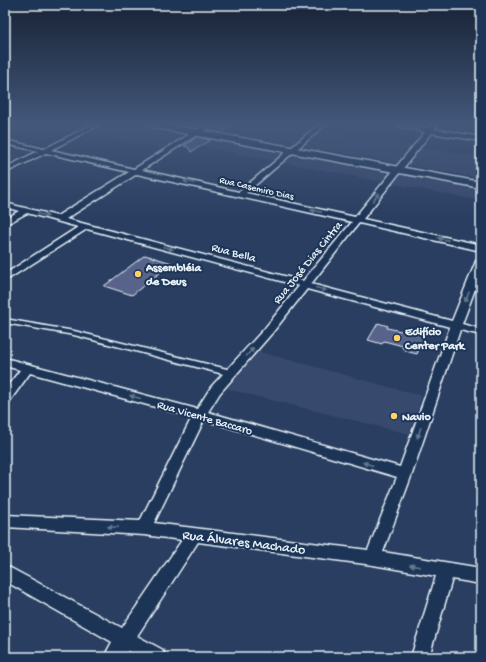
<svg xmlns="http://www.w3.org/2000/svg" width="486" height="662" font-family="'Gochi Hand',sans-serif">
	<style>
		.built { fill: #37496e }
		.building { fill: #59648b; stroke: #e8f1f8 }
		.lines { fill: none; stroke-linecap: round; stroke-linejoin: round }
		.pedestrian-casing { stroke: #e8f1f8; stroke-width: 3 }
		.minor-casing { stroke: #e8f1f8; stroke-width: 3 }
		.secondary-casing { stroke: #e8f1f8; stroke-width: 3 }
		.pedestrian { fill: #1d3557; fill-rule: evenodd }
		.minor { fill: #1d3557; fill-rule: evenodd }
		.secondary { fill: #1d3557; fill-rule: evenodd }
		.oneway { fill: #64778f }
		.poi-dot { fill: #ffd166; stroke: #1d3557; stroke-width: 1.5 }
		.labels { text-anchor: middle; stroke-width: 4; stroke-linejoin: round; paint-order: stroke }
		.far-street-label { font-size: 10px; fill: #e8f1f8; stroke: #1d3557 }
		.street-label { font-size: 12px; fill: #e8f1f8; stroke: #1d3557 }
		.poi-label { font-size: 12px; font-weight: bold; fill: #e8f1f8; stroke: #1d3557; text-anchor: start }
		.near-street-label { font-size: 14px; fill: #e8f1f8; stroke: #1d3557 }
	</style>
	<rect width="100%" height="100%" fill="#293e61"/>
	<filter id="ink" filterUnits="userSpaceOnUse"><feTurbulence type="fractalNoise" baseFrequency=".025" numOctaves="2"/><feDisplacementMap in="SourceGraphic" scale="8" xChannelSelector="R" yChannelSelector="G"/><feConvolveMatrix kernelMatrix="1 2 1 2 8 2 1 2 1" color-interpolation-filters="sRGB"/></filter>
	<g filter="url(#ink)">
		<path class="built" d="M41 125H143L481 188V201L174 141 163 148Z
			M185 125H294L481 157V178Z
			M257 351 422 396 409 434 223 388Z"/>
		<path class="building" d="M216 125H232L220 133 208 130Z
			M197 137 211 140 191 152 188 147 184 146Z
			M145 255 172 263 132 295 104 286Z
			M378 323 388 326 387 328 425 336 417 354 405 351 406 349 402 348 403 346 384 341 382 344 368 340Z"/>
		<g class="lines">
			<defs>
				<path id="pedestrian" d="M5 319 74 331 231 370 235 373 231 376 74 335 5 323Z"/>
				<path id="minor" d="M91 125H99L51 150 134 169 204 125H212L142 170 239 192 318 125H325L246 193 355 217 425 132 394 125H409L428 128 431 125H437L434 129 481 137V141L431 133 363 219 481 245V251L359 223 311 284 452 321 476 261 481 258V273L462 324 481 329V335L460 330 412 474 383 552 481 568V584L452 579 429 657H411L436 576 373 565 198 542 137 636 163 650 165 657H138L128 651 124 657H104L112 642 5 581V565L122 628 182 540 144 535 5 527V515L140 521 192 417 30 373 9 402 5 403V390L20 370 5 366V358L197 409 211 387 265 328 299 286 87 229 5 281V274L78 227 27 213 5 225V219L19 211 5 207V203L57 216 129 172 46 153 5 173V168L38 151 5 144V140L44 149ZM137 174 352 222 303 281 66 219ZM307 289 450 327 400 467 208 412 220 393 273 332ZM204 420 397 477 368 550 154 523Z"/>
				<path id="secondary" d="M152 125H171L481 182V188L156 128Z"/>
			</defs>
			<use href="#pedestrian" class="pedestrian-casing"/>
			<use href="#minor" class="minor-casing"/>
			<use href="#secondary" class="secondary-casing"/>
			<use href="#pedestrian" class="pedestrian"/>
			<use href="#minor" class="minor"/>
			<use href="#secondary" class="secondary"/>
		</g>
		<defs><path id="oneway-solid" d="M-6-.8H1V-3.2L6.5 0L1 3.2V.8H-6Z"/></defs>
		<g class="oneway">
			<use href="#oneway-solid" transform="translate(189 182) rotate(-168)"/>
			<use href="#oneway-solid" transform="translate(376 197) rotate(-51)"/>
			<use href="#oneway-solid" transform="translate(316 211) rotate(-167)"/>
			<use href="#oneway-solid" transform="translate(43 215) rotate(15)"/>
			<use href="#oneway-solid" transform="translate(443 239) rotate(-167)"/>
			<use href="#oneway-solid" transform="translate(168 248) rotate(15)"/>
			<use href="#oneway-solid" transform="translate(321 289) rotate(15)"/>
			<use href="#oneway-solid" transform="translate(467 297) rotate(112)"/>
			<use href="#oneway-solid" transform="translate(250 352) rotate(-48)"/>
			<use href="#oneway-solid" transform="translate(135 397) rotate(-165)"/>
			<use href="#oneway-solid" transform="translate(419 433) rotate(109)"/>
			<use href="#oneway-solid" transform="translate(368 464) rotate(-164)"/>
			<use href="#oneway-solid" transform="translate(113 527) rotate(-177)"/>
			<use href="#oneway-solid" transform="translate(415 566) rotate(-170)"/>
		</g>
	</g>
	<linearGradient id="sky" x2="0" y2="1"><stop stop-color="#172235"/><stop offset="0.57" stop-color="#43587b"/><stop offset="1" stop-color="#43587b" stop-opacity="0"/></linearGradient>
	<rect width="486" height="218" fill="url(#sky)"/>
	<g class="poi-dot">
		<circle cx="138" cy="274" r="4"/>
		<circle cx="397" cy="338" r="4"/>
		<circle cx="394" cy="416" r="4"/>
	</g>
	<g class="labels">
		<g class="far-street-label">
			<text transform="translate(257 187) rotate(13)" y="4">Rua Casemiro Dias</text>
		</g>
		<g class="street-label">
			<text transform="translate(234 252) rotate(15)" y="4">Rua Bella</text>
			<text transform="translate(307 262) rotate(-51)" y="4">Rua José Dias Cintra</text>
			<text transform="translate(205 417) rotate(16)" y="4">Rua Vicente Baccaro</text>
		</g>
		<g class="poi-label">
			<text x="146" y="271">Assembléia<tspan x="146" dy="14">de Deus</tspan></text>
			<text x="405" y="335">Edifício<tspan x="405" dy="14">Center Park</tspan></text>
			<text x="402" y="420">Navio</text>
		</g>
		<g class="near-street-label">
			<text transform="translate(244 541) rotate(7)" y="5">Rua Álvares Machado</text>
		</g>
	</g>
	<rect width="486" height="662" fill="none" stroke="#1d3557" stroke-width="20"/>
	<rect x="10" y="10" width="466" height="642" fill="none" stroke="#e8f1f8" stroke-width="1.5" filter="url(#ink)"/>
</svg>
